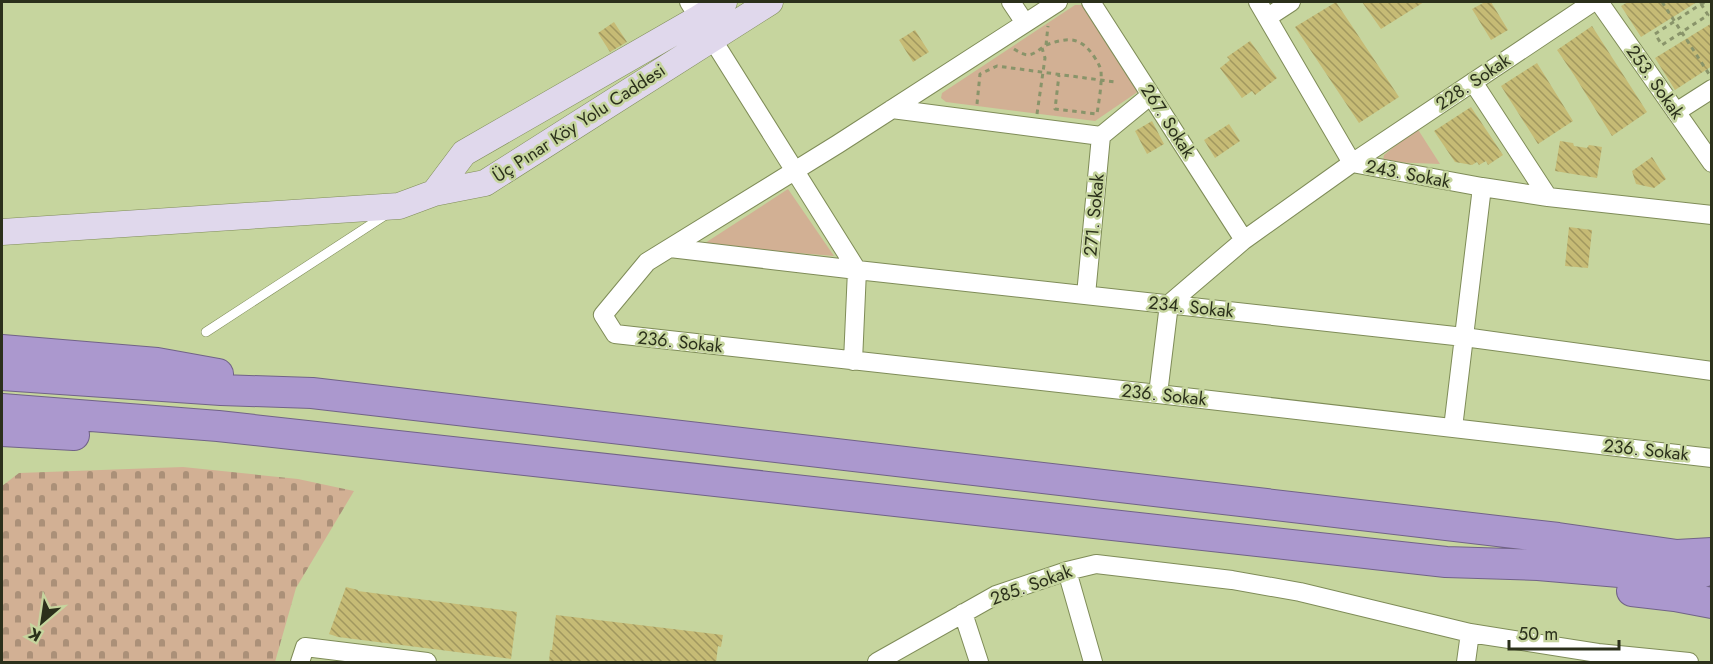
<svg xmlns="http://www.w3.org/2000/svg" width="1713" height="664" font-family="Jost,sans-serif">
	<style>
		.cemetery { fill: url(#cemetery-stones) }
		.park { fill: #d2b094 }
		.building { fill: url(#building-back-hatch) }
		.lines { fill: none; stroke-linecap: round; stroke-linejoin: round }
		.service-casing { stroke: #7f8c58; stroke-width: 10 }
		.minor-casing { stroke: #7f8c58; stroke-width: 20 }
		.secondary-casing { stroke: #7f8c58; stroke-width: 27 }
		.trunk-casing { stroke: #716387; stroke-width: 32 }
		.path { stroke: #89946a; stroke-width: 3; stroke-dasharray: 4.5 4.5; stroke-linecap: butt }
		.service { stroke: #fff; stroke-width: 9 }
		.minor { stroke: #fff; stroke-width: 18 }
		.secondary { stroke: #e0d8ec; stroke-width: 26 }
		.trunk { stroke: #ab98ce; stroke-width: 30 }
		.labels { text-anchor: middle; stroke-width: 5; stroke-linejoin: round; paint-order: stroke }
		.street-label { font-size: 18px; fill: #2b301b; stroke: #c6d59e }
	</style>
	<defs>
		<pattern id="cemetery-stones" width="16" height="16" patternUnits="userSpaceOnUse" patternTransform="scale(1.5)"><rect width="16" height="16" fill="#d2b094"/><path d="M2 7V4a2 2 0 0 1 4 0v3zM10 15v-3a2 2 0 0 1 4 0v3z" fill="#ab9078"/></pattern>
		<pattern id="building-back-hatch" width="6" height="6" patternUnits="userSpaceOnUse" patternTransform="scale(1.5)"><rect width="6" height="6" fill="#c6bb75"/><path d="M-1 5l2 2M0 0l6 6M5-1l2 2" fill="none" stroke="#a1985f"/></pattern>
	</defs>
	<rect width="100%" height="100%" fill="#c6d59e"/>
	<path class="cemetery" d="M183 467 298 479 354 491 296 588 275 662H2V486L19 473Z"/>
	<path class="park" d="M1075 5H1082L1087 8 1139 91 1095 121 946 102 941 98 942 93Z
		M1417 128 1440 164 1387 162 1383 160 1384 155Z
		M788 189 834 256 702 245Z"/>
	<path class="building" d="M1336 2 1399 97 1359 123 1295 27Z
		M1362 2H1424L1381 29Z
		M1485 2H1491L1508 30 1491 40 1472 9Z
		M1628 2H1697L1641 37 1621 6Z
		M614 22 627 42 610 52 598 33Z
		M1712 23V66L1675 90 1655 58Z
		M1592 26 1647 112 1612 136 1574 75 1557 50Z
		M915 30 929 52 913 62 899 40Z
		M1250 41 1277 78 1255 95 1252 91 1242 98 1220 68 1230 60 1227 57Z
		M1537 63 1573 121 1538 144 1501 86Z
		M1471 107 1503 155 1488 165 1486 161 1479 165 1477 162 1472 165 1455 162 1434 131Z
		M1152 121 1164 144 1147 154 1135 131Z
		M1229 124 1240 141 1215 158 1204 140Z
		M1560 141 1573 143 1574 146 1587 148 1589 145 1602 147 1597 178 1555 171Z
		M1652 157 1666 179 1654 188 1636 184 1632 171Z
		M1569 227 1592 230 1588 268 1565 266Z
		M346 587 358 590V591L517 612 511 659 338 637 329 634Z
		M556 615 723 635 721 647 718 646 716 663H549L550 650H552Z"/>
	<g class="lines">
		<defs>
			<path id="service" d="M206 332 387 214"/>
			<path id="minor" d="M689 2 857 270 853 361
				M1011 2 1025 23
				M1058 2 838 144 647 262 603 315 615 334 1158 394 1712 458
				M1091 2 1244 240
				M1258 2 1352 163
				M1599 2 1712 163
				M1268 17 1291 2
				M1473 82 1548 197
				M892 109 1101 136 1151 95
				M1676 112 1712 89
				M1352 163 1482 187 1548 197 1712 215
				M670 248 857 270 1464 337 1712 371
				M1086 295 1101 136
				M1158 394 1169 304 1244 240 1352 163 1593 2
				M1453 428 1482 187
				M1067 571 1093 662
				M963 613 979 662
				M300 662 305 647 427 662
				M877 662 996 595 1067 571 1096 564 1232 580 1300 592 1470 633 1598 653 1689 662
				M1466 662 1470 633"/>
			<path id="secondary" d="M434 193 464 153 699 18 724 2
				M2 232 399 206 434 193 485 183 770 2"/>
			<path id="trunk" d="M2 350 157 363 218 374
				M2 375 221 390 312 393 1558 538 1677 555 1712 553
				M2 409 218 426 1446 562 1538 565 1666 576 1703 572 1711 569
				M2 431 74 435
				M1632 591 1675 596 1712 603"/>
		</defs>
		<use href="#service" class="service-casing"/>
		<use href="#minor" class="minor-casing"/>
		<use href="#secondary" class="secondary-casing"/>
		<use href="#trunk" class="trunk-casing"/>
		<path class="path" d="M1662 2 1709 74
			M1701 4 1708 15 1662 45 1655 34 1701 4 1706 2
			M1046 45C1068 37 1081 36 1095 58 1098 63 1100 66 1101 71 1102 85 1099 100 1097 114L1055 109 1059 75
			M1014 49C1029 59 1032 55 1046 45L1048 26
			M977 104 980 74 997 66 1115 82
			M1037 114 1045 58 1042 48"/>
		<use href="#service" class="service"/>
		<use href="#minor" class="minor"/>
		<use href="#secondary" class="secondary"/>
		<use href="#trunk" class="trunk"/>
	</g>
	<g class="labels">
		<g class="street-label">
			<text transform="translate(1473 82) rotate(-34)" y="6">228. Sokak</text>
			<text transform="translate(1655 82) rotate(55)" y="6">253. Sokak</text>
			<text transform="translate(1168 121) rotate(57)" y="6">267. Sokak</text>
			<text transform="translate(579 123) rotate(-33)" y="6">Üç Pınar Köy Yolu Caddesi</text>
			<text transform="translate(1408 174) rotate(11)" y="6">243. Sokak</text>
			<text transform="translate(1094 215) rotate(-85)" y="6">271. Sokak</text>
			<text transform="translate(1191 307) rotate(6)" y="6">234. Sokak</text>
			<text transform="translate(680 342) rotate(6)" y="6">236. Sokak</text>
			<text transform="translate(1164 395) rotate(6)" y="6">236. Sokak</text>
			<text transform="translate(1646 450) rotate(6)" y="6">236. Sokak</text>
			<text transform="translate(1031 585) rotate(-20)" y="6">285. Sokak</text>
		</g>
	</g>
	<rect width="1713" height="664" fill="none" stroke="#2b301b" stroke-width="6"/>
	<g transform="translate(42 622) rotate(209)" stroke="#c6d59e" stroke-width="4.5" paint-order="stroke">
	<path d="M0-4.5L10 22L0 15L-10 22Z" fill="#2b301b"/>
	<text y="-9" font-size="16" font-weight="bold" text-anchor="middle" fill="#2b301b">K</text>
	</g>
	<path d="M1509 640v9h110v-9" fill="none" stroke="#2b301b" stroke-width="3"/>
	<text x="1518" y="640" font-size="18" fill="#2b301b" stroke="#c6d59e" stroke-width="4.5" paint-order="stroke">50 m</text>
</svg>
